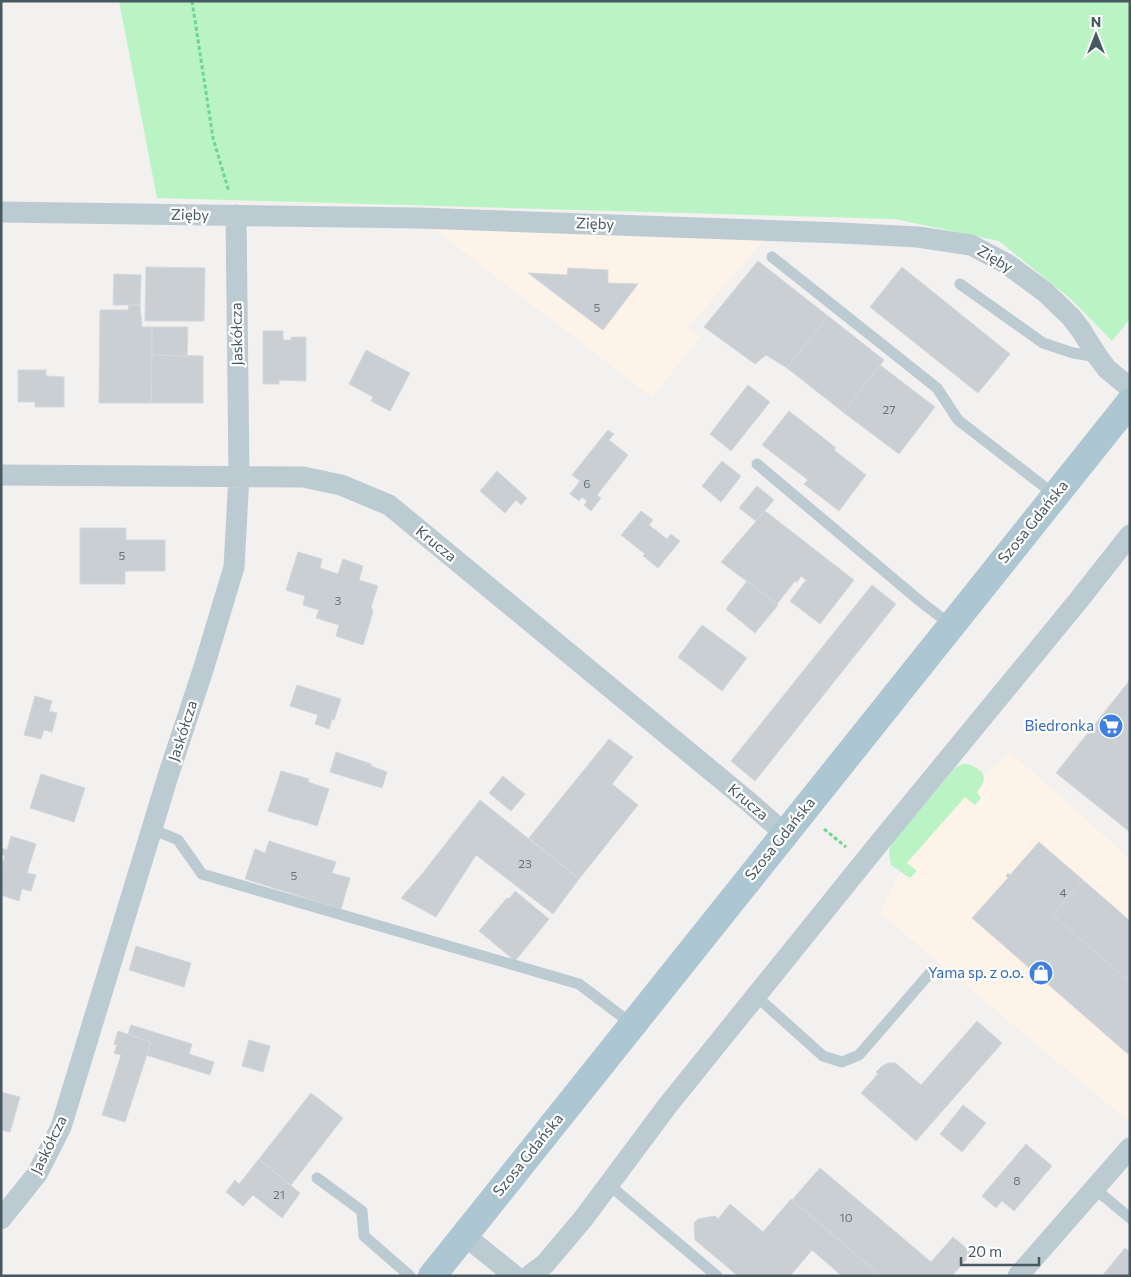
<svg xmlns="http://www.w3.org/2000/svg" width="1131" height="1277" font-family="Commissioner,sans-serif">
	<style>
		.commercial { fill: #fef3e9 }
		.grass { fill: #baf4c5 }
		.building { fill: #cacfd3; stroke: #d3d8dc }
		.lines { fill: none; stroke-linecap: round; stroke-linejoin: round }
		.path { stroke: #6ed68e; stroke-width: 3; stroke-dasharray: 4 2.5; stroke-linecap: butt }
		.service { stroke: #bccbd1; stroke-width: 11 }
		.minor { stroke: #bccbd1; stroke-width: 21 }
		.primary { stroke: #adc7d2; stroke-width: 28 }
		.labels { text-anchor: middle; stroke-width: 4.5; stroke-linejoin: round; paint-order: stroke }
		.number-label { font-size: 12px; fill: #67767d }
		.street-label { font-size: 15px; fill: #465960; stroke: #fff }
		.shop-label { font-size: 15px; fill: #366cbe; stroke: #fff; text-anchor: end }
	</style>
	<rect width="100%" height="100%" fill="#f3f0f0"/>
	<path class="commercial" d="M429 225 763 241 688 327 700 337 652 397Z
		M1010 752 1130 859V1120L1128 1121 880 913 916 840Z"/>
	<path class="grass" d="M119 1H1130V319L1112 341 1072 300 999 241 895 219 157 198Z
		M963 764C970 764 973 766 979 770 988 777 983 785 977 792L981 798 975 805 965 797 907 863 917 871 910 878 891 865 889 853 891 844 954 769 958 766Z"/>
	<path class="building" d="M758 261 828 316 787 368 766 355 755 364 704 327Z
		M146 267 205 268 204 321H145Z
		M902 267 1010 354 978 393 870 307Z
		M568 268 608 270V283L638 284 603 330 528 273 567 275Z
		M114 274 141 275 140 305H113Z
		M129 305H140L142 327H152L151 403H99L100 310H128Z
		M828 316 884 360 843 412 787 368Z
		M152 327H188L187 356 152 355Z
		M263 331H283V340H291V337H306V381L279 380V384H263Z
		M366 350 410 373 390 411 371 401 373 397 349 384Z
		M152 355 203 356V403H151Z
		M880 365 935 407 899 454 843 412Z
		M18 370H46V376L64 377V407H35V402H18Z
		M748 385 770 402 731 451 710 434Z
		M789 411 836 448 834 450 866 475 839 511 804 484 808 480 762 445Z
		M608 430 614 434 609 440 628 455 597 495 601 498 591 511 584 505 587 501 582 497 579 501 570 494 580 481 572 475Z
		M722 461 741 476 721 502 702 486Z
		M497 471 527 498 521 505 516 500 505 513 480 491Z
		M757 486 774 500 756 521 739 508Z
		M641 511 653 520 649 525 667 539 671 534 680 541 658 568 643 556 645 554 621 535Z
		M765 511 854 580 820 624 790 601 806 580 801 576 797 582 795 581 777 604 721 562Z
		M80 528H126V540H165V571H125V584H80Z
		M298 552 322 559 320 568 338 574 343 559 363 566 359 580 378 586 371 607 373 612 363 645 336 636 339 625 316 618 319 610 303 605 305 596 286 590Z
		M747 581 778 605 755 633 726 609Z
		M872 585 896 604 755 781 731 761Z
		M702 625 747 658 722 691 678 657Z
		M1130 680V832L1056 773Z
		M297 685 341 699 334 720 332 719 329 729 315 724 318 715 290 706Z
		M35 696 52 701 49 711 57 713 52 732 44 730 41 739 24 735Z
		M609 739 633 757 612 784 638 805 579 879 529 838Z
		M336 752 371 764V766L387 772 382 788 330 772Z
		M281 771 309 779 308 782 329 789 317 826 296 819V820L268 811Z
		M41 774 85 788 74 822 30 808Z
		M503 776 525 794 511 811 489 793Z
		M480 800 579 879 553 914 476 855 436 917 401 898 422 874Z
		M11 836 36 844 27 873 36 875 31 891 22 889 19 901 1 895V868L5 856 1 855V848L7 850Z
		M269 841 336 862 332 873 350 878 341 909 245 879 255 849 265 853Z
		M1039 842 1083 880 1053 915 1130 982V1052L1128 1054 972 918 1008 878 1006 876 1008 873 1010 875Z
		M1083 880 1130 921V982L1053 915Z
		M515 891 549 919 515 961 479 931 507 898 509 899Z
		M136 946 191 963 184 987 129 970Z
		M977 1021 1002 1043 916 1141 861 1093 878 1074 876 1072 882 1066 888 1063H895L899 1066 921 1085Z
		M131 1025 192 1044 189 1054 214 1062 210 1075 146 1055 151 1042 128 1034Z
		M118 1031 151 1042 125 1122 102 1115 121 1055 114 1053 117 1045 114 1044Z
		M249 1040 270 1046 263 1072 242 1066Z
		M1 1092 20 1097 10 1132 1 1130Z
		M311 1093 343 1118 291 1185 259 1159Z
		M963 1105 986 1123 962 1152 940 1134Z
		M1026 1144 1052 1166 1014 1211 1002 1201 996 1208 982 1196Z
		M259 1159 300 1193 282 1218 253 1195 243 1206 226 1192 235 1180 239 1184Z
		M820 1168 931 1262 953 1237 972 1253 952 1276H881L792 1200Z
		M791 1199 792 1200 881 1276H842L812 1250 790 1276H738L695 1240 694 1223 698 1219 715 1216 718 1219 730 1204 763 1232Z
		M1125 1248 1130 1252V1276H1102Z"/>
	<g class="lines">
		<path class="path" d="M192 1 213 138 229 192
			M824 829 846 847"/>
		<path class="service" d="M772 257 937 388 958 420 1055 495
			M960 284 1043 343 1073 353 1098 357
			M757 464 921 602 951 625
			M152 829 178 840 202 874 579 984 632 1024
			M756 996 823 1056 842 1062 859 1055 930 973
			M317 1178 362 1211 364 1236 410 1276
			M608 1184 717 1276
			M1094 1188 1130 1218"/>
		<path class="minor" d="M1 212 419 218 841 233 918 237 971 245 1007 264 1045 292 1071 317 1081 330 1098 357 1107 369 1130 388
			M1 475 303 477 341 485 389 505 749 802 784 833
			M1 1219 37 1174 61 1127 168 776 203 670 234 567 239 476 236 215
			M464 1235 515 1276
			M529 1276 545 1264 583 1219 668 1105 880 842 1078 601 1130 535
			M1018 1276 1130 1148"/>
		<path class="primary" d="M432 1276 1130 402"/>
	</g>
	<defs>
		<symbol id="supermarket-disc" viewBox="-11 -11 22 22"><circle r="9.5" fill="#3f7fe0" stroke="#fff"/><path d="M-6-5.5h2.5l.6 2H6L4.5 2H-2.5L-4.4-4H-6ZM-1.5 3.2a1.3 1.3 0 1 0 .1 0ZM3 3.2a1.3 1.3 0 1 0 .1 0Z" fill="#fff"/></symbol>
		<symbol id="shop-disc" viewBox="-11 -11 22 22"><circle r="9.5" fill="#3f7fe0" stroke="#fff"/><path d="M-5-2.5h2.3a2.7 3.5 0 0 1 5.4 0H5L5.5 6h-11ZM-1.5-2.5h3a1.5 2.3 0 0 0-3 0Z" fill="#fff"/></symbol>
	</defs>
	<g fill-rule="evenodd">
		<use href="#supermarket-disc" x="1097" y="712" width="28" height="28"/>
		<use href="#shop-disc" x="1027" y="959" width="28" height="28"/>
	</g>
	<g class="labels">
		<g class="number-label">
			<text x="597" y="312">5</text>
			<text x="889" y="414">27</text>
			<text x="587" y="488">6</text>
			<text x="122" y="560">5</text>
			<text x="338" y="605">3</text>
			<text x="525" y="868">23</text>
			<text x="294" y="880">5</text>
			<text x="1063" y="897">4</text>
			<text x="1017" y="1185">8</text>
			<text x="279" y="1199">21</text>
			<text x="846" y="1222">10</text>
		</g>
		<g class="street-label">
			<text transform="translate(190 215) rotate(1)" y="5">Zięby</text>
			<text transform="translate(595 224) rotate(2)" y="5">Zięby</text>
			<text transform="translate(995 259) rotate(30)" y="5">Zięby</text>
			<text transform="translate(237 334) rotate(-91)" y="5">Jaskółcza</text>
			<text transform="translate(1033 522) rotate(-51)" y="5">Szosa Gdańska</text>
			<text transform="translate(436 544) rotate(39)" y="5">Krucza</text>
			<text transform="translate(183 731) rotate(-72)" y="5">Jaskółcza</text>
			<text transform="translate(748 802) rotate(40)" y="5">Krucza</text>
			<text transform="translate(780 839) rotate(-51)" y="5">Szosa Gdańska</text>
			<text transform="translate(49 1145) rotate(-64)" y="5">Jaskółcza</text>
			<text transform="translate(528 1155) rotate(-51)" y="5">Szosa Gdańska</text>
		</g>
		<g class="shop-label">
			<text x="1094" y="731">Biedronka</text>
			<text x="1024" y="978">Yama sp. z o.o.</text>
		</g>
	</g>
	<rect width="1131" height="1277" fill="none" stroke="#465960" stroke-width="5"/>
	<g transform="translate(1096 35)" stroke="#ffffff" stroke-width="4" paint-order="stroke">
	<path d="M0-4L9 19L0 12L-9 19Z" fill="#465960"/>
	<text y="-8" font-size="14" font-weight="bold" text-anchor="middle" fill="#465960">N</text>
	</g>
	<path d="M961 1257v8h78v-8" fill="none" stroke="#465960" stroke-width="2.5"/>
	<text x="968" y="1257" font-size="15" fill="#465960" stroke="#ffffff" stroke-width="4" paint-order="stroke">20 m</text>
</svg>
